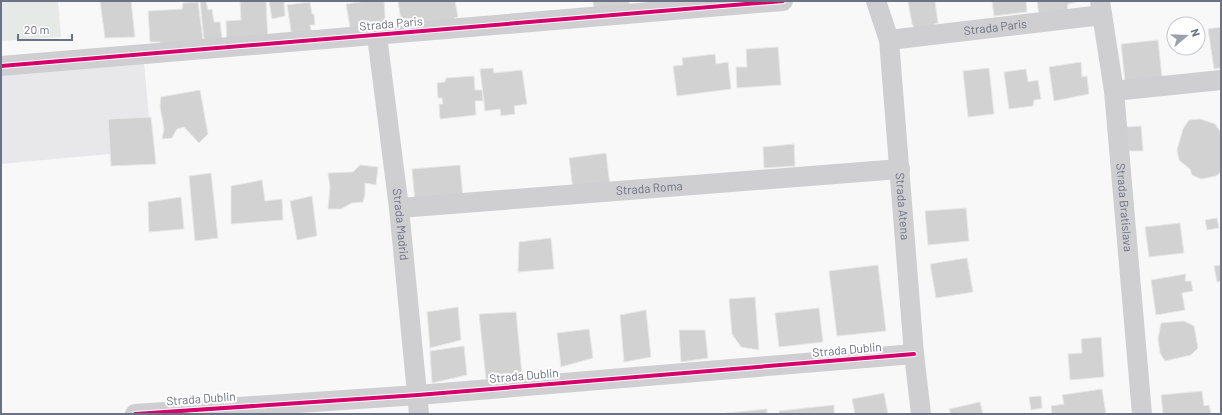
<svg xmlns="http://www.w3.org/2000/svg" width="1222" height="415" font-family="Barlow,sans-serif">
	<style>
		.built { fill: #e8e8eb }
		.green { fill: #e6eae6 }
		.building { fill: #d2d2d3; stroke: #e8e8e8 }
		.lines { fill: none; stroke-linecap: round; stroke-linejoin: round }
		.minor { stroke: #cfcfd1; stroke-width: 20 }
		.cycleway-casing { stroke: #fff; stroke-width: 6 }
		.cycleway { stroke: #d6006c; stroke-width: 4 }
		.labels { text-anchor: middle; stroke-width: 4; stroke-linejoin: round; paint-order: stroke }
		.street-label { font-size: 12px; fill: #6c7285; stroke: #fff }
	</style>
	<rect width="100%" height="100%" fill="#f8f8f8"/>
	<path class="built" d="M144 62 152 150 1 164V75Z"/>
	<path class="green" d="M1 1H58L61 37 1 41Z"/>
	<path class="building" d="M100 1H131L135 37 105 38Z
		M200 1H206L208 10 212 9 214 22H220L222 39 204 40Z
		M251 1H266L268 41 227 46 226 21 241 20 240 2Z
		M269 1H284L285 16 272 19Z
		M366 1H384L386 30 351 33 346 4Z
		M398 1H455L458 17 454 18 455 25 408 31 406 19 401 20Z
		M593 1H629L630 10 594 14Z
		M908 1H935L938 23 934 24 935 31 918 33 912 24Z
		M992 1H1026L1027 12 994 16Z
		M1037 1H1081L1068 4 1067 11 1039 16Z
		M198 2 203 40 164 50 160 42H150L148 11 182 9 183 3Z
		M310 2 312 14H314L315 25H310L312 35 292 37 287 5Z
		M1221 27V68L1214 69 1208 29Z
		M1158 40 1162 77 1125 81 1121 44Z
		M778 47 781 85 737 88 736 67H747L746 49Z
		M715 54 716 64 728 62 731 89 677 96 673 66 683 65 682 58Z
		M1081 62 1082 77 1087 76 1089 94 1054 101 1049 67Z
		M493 68 494 73 522 70 527 104 514 106 515 114 501 116 500 109 485 111 480 69Z
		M989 68 994 114 968 117 963 71Z
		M1026 69 1028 82 1038 80 1041 99 1034 100 1033 106 1009 109 1004 72Z
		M474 76 475 90H482L483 101H475L476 115 440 119 439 104H443L442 98H438L437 83 445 82 446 78Z
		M200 90 208 134 199 143 184 127 177 129 172 138 162 139 164 129 160 106 161 97Z
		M151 117 156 164 111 166 108 119Z
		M1200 119 1215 124 1220 131 1221 139V172L1216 176 1201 179 1192 175 1190 169 1179 160 1177 150 1183 129 1189 120Z
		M1141 126 1143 151H1128L1126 127Z
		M794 144 795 166 764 168 763 147Z
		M606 153 610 185 573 190 569 158Z
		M360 165 378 167 376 185 365 183V194L363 202 352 203 341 209H328L330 187 328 173 353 172Z
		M460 165 463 198 415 202 412 169Z
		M211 173 218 238 195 241 189 176Z
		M262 180 265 201 282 199 283 220 231 224V186Z
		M312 196 317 236 297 240 290 201Z
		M181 197 184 229 149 232 148 202Z
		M966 208 969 241 928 245 925 211Z
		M1217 218 1219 228 1207 230 1205 220Z
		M1180 223 1184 253 1149 257 1145 227Z
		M551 238 554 269 518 272 519 242Z
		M967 258 973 292 936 298 930 264Z
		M878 265 886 331 837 336 829 271Z
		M1221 265V281L1217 282 1214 266Z
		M1186 274 1185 281H1191L1193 291 1182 293 1185 310 1156 315 1151 280Z
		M755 297 759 350 741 347 732 334 729 299Z
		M458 307 461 340 430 348 427 312Z
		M819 308 823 342 779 347 775 313Z
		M646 310 651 357 624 362 620 315Z
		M516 312 522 375 486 379 479 314Z
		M1184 321 1194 326 1198 348 1191 355 1165 361 1160 353 1158 339 1161 323Z
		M589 329 593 358 561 367 557 333Z
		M679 330H705L708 358 681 362Z
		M1101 337 1104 377 1070 380 1068 354 1082 353 1081 339Z
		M464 346 467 375 432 383 430 351Z
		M1102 389 1106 414H1052L1051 406 1064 404 1062 395Z
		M1202 391 1204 406 1209 405 1211 414H1163L1161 395Z
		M884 393 888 414H855L852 399Z
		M1041 396 1042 408 1031 410 1029 397Z
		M980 402 983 414H951L949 409Z
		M834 405V414H779V411Z
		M767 409V414H726V413Z"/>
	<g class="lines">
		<g class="minor">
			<path id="s1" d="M876 1 889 40 914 354 921 414"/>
			<path id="s2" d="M1100 1 1114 91 1142 414"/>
			<path id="s3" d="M377 36 399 208 419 414"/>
			<path id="s4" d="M889 40 1102 15"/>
			<path d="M1 66 783 1"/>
			<path d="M1114 91 1221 80"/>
			<path id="s5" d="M399 208 900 169"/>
			<path d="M135 414 418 395 914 354"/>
		</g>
		<defs>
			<path id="cycleway" d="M1 66 783 1
				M135 414 418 395 914 354"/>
		</defs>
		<use href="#cycleway" class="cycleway-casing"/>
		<use href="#cycleway" class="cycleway"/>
	</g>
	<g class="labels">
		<g class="street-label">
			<text transform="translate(391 24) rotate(-5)" y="4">Strada Paris</text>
			<text dy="4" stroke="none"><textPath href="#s4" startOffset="107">Strada Paris</textPath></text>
			<text dy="4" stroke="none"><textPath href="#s5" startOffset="251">Strada Roma</textPath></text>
			<text dy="4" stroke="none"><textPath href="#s1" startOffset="208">Strada Atena</textPath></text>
			<text dy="4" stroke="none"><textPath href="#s2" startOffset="208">Strada Bratislava</textPath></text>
			<text dy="4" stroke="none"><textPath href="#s3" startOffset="190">Strada Madrid</textPath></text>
			<text transform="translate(847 350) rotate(-5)" y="4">Strada Dublin</text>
			<text transform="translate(524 376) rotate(-5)" y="4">Strada Dublin</text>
			<text transform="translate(201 399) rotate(-4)" y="4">Strada Dublin</text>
		</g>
	</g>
	<rect width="1222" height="415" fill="none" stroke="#6c7285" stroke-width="4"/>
	<g transform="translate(1186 36) rotate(71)"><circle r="19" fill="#ffffff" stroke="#c4c7ce"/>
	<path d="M0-3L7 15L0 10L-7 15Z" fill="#9da1ad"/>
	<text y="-6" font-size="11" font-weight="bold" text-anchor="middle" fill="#6c7285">N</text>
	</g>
	<path d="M18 34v6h54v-6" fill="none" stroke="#6c7285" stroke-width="2"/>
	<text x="24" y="34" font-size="12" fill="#6c7285" stroke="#ffffff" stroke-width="3" paint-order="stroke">20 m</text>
</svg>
